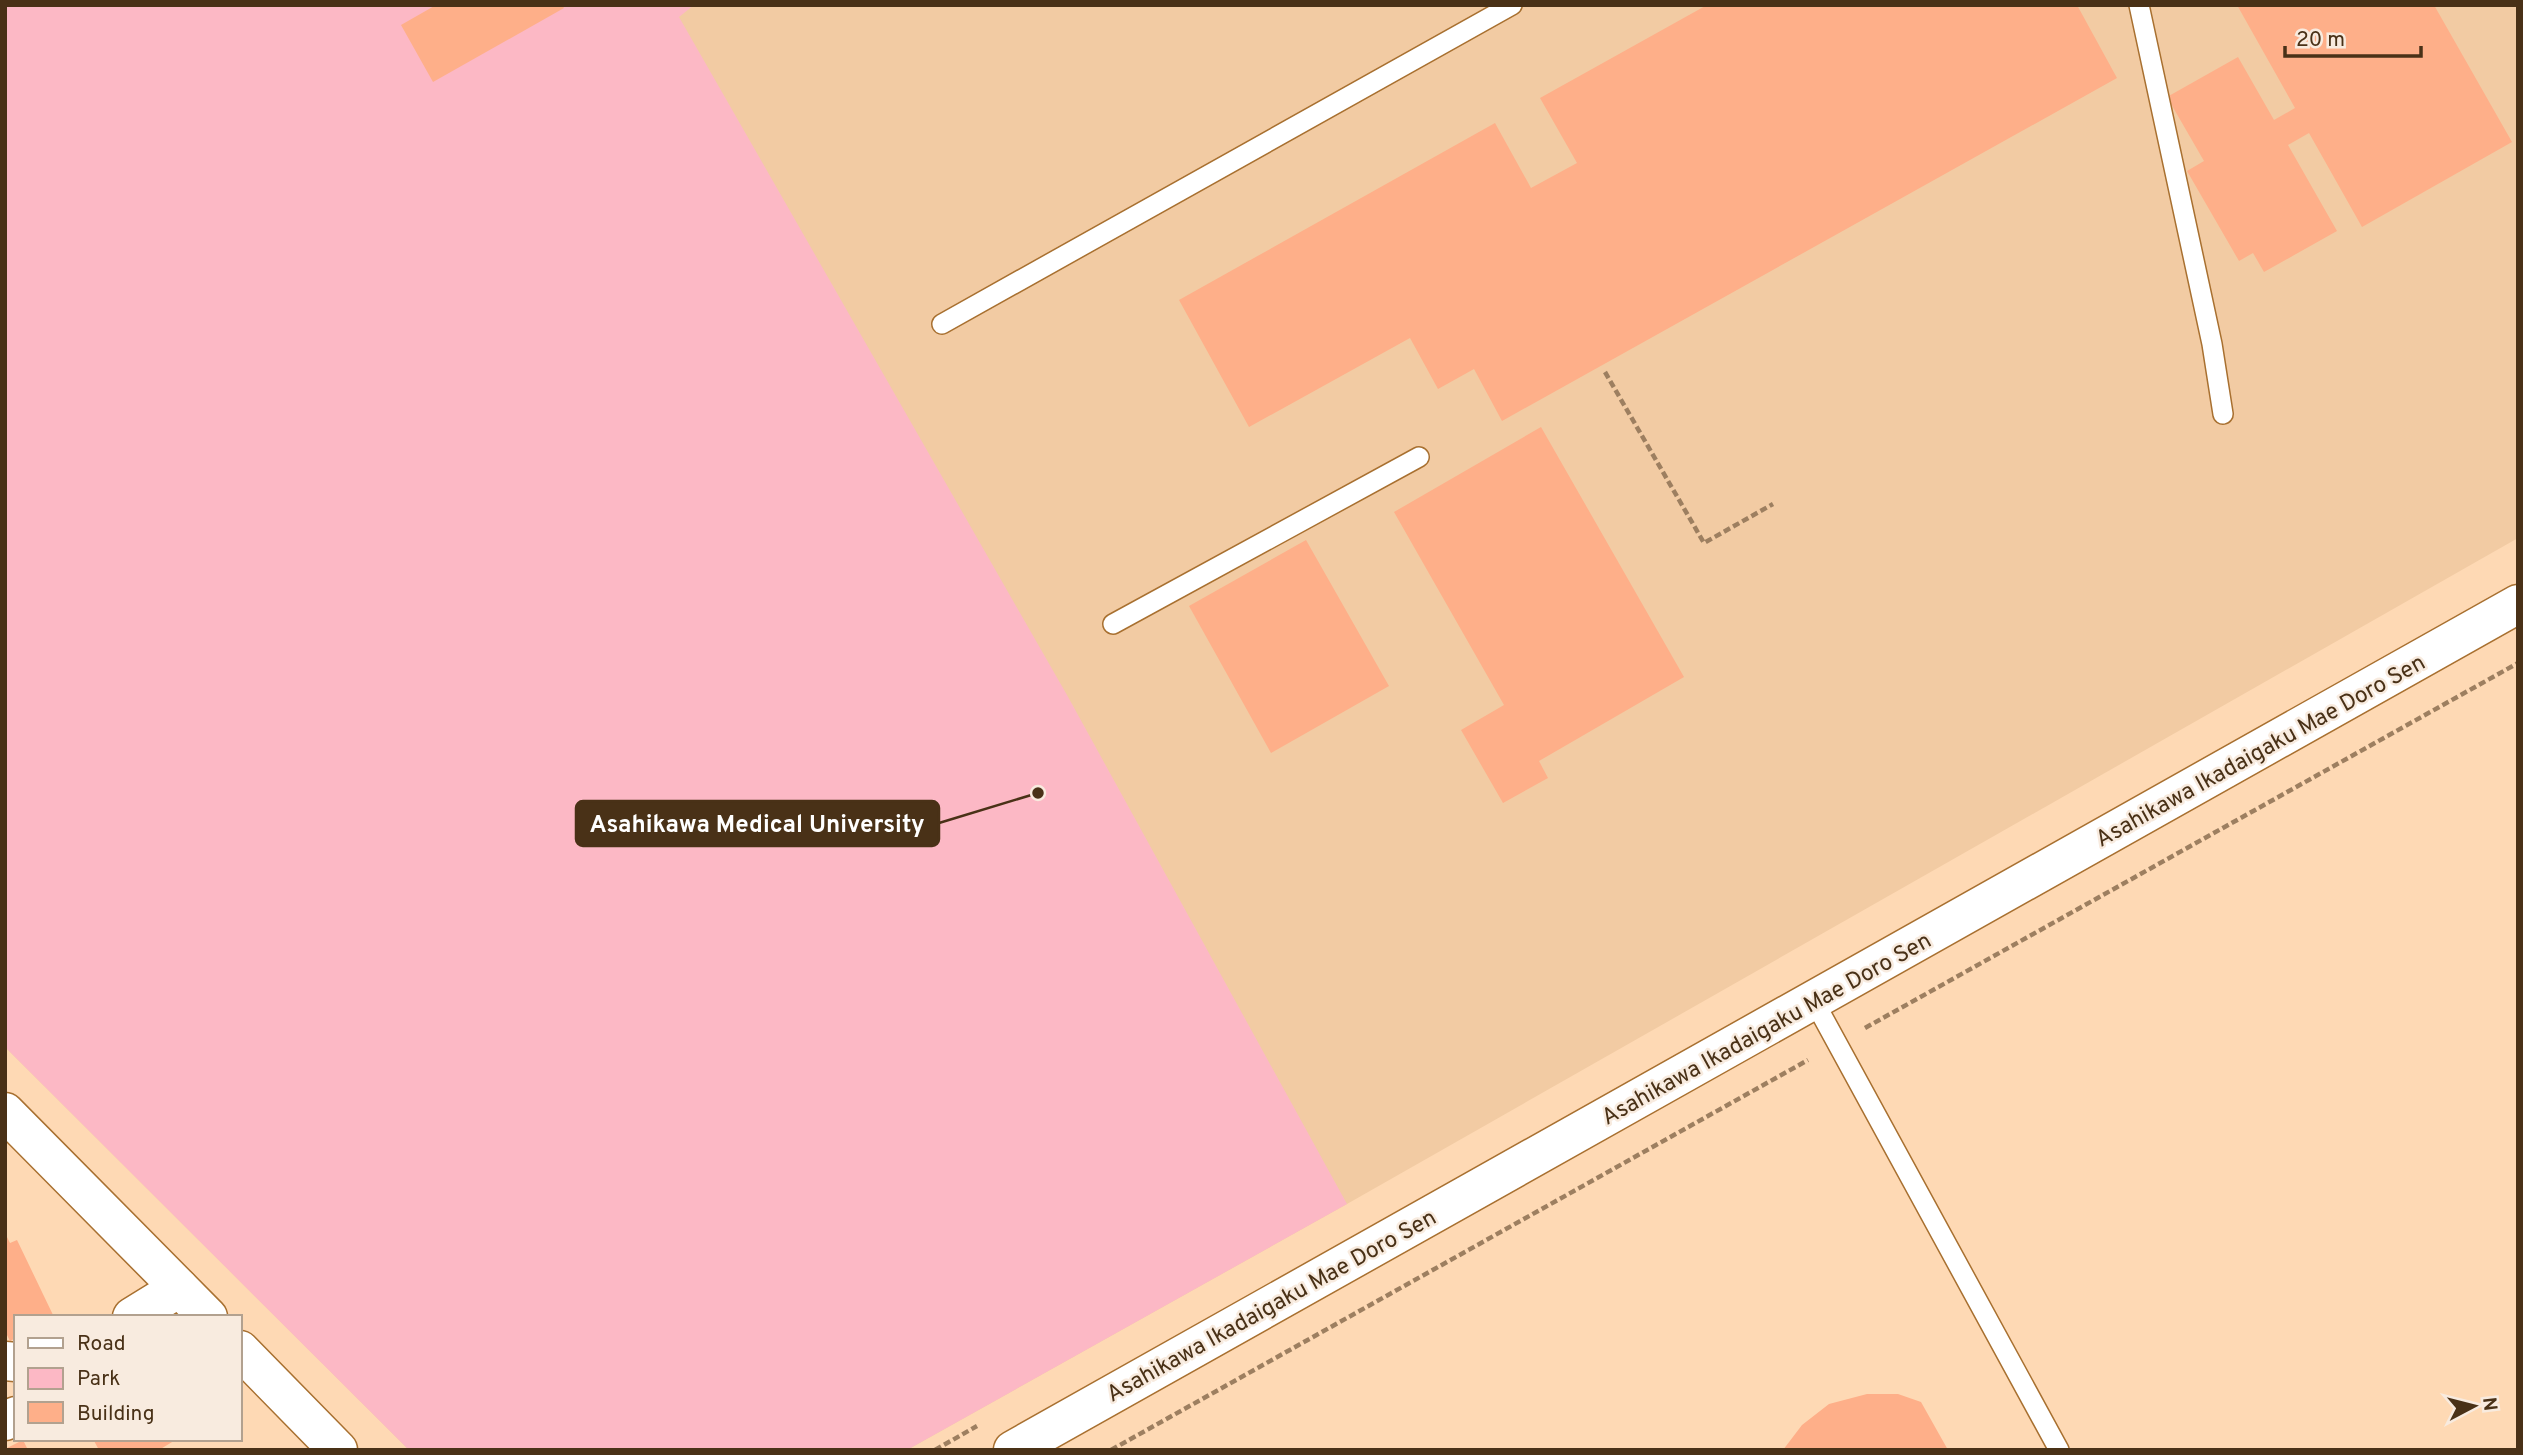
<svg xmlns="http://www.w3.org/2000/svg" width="2523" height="1455" font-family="Overpass,sans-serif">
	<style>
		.built { fill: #f2cba3 }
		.green { fill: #fcb8c5 }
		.building { fill: #feaf89 }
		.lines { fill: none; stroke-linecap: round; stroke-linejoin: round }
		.service-casing { stroke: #a87030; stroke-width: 22 }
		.minor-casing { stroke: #a87030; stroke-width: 41 }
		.tertiary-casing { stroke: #a87030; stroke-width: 41 }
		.path { stroke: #9d7f60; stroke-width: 4.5; stroke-dasharray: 7 3.5; stroke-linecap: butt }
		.service { stroke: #fff; stroke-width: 19 }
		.minor { stroke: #fff; stroke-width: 38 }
		.tertiary { stroke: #fff; stroke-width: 38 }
		.labels { text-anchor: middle; stroke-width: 5; stroke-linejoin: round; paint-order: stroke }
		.street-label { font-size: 23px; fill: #493117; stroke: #f8ebdf }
		.leader { fill: none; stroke: #493117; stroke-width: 2.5 }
		.callout-dot { fill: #493117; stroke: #f8ebdf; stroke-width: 2.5 }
		.callout { fill: #493117; stroke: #493117; stroke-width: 2.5 }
		.callout-label { font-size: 24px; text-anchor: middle; font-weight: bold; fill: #fff }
	</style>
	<rect width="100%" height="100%" fill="#fed9b4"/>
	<path class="built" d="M5 5H2518V538L1347 1204 907 1450H409L5 1047Z"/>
	<path class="green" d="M5 5H694L679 17 1067 695 1347 1204 907 1450H409L5 1047Z"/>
	<path class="building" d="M436 5H562L564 8 433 82 401 25Z
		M1707 5H2077L2117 78 1502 421 1474 369 1438 389 1410 338 1249 427 1179 300 1495 123 1531 188 1577 163 1540 98Z
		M2237 5H2434L2512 142 2362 227 2309 133 2288 145 2337 231 2264 272 2253 253 2239 261 2187 171 2204 161 2167 97 2238 57 2274 120 2295 108Z
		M1541 427 1684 677 1539 761 1548 778 1503 803 1461 730 1504 705 1394 512Z
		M1306 540 1389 686 1271 753 1189 606Z
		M5 1233 10 1243 17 1240 54 1317H16V1338L10 1341 5 1331Z
		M1867 1394H1898L1921 1402 1948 1450H1783L1802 1425 1829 1404Z
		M93 1439H177L159 1450H99Z
		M23 1440 28 1450H5V1449Z"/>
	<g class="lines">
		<defs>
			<path id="service" d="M2139 5 2212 344 2223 414
				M942 324 1512 5
				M1113 624 1419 457
				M1814 1001 2059 1450"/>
			<path id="minor" d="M132 1317 179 1288
				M5 1361 16 1362
				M5 1421 16 1416"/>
			<path id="tertiary" d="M5 1112 208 1317
				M240 1350 338 1450
				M1013 1450 2518 604"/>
		</defs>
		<use href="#service" class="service-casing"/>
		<use href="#minor" class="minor-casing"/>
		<use href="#tertiary" class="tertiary-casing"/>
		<path class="path" d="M1605 372 1704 543 1773 504
			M1865 1028 2518 663
			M935 1450 977 1426
			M1111 1450 1808 1060"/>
		<use href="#service" class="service"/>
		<use href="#minor" class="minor"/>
		<use href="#tertiary" class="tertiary"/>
	</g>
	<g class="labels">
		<g class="street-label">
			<text transform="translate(2260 750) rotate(-29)" y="8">Asahikawa Ikadaigaku Mae Doro Sen</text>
			<text transform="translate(1766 1028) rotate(-29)" y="8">Asahikawa Ikadaigaku Mae Doro Sen</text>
			<text transform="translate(1271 1305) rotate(-29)" y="8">Asahikawa Ikadaigaku Mae Doro Sen</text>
		</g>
	</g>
	<path class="leader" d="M1038 793L939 823"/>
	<circle class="callout-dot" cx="1038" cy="793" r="7"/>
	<rect class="callout" x="576" y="801" width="363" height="45" rx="7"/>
	<g class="callout-label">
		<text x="757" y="832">Asahikawa Medical University</text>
	</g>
	<rect width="2523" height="1455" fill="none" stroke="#493117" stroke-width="14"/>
	<rect x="14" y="1315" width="228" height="126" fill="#f8ebdf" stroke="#b2a18f" stroke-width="2"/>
	<rect x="28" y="1338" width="35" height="10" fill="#ffffff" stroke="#b2a18f" stroke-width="2"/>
	<text x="77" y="1350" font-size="21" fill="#493117">Road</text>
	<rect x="28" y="1368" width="35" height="21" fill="#fcb8c5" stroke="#b2a18f" stroke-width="2"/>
	<text x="77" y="1385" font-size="21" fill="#493117">Park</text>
	<rect x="28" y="1402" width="35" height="21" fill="#feaf89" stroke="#b2a18f" stroke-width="2"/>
	<text x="77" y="1420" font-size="21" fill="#493117">Building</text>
	<g transform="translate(2474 1406) rotate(83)" stroke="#f8ebdf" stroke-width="5" paint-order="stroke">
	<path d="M0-5L12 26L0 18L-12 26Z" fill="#493117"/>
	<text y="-10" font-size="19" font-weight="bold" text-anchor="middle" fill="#493117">N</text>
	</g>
	<path d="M2285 46v10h136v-10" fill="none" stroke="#493117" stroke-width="3.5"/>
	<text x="2296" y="46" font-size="21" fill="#493117" stroke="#f8ebdf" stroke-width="5" paint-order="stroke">20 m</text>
</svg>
